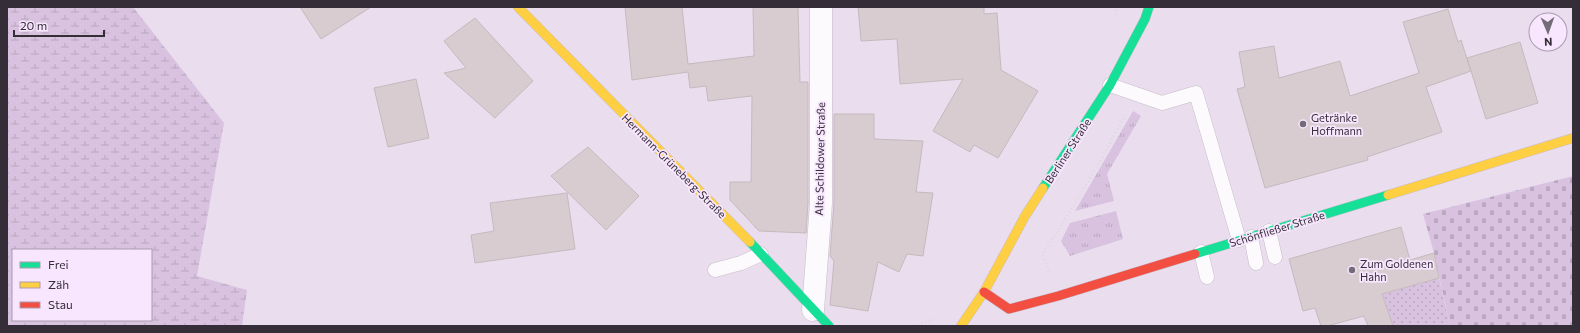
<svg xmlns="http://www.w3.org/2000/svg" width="1580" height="333" font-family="Commissioner,sans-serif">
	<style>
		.grass { fill: url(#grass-dots) }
		.wetland { fill: url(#wetland-marsh); fill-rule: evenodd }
		.cemetery { fill: url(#cemetery-stones) }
		.park { fill: url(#park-tufts) }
		.building { fill: #d8ccd1; stroke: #c6b9be }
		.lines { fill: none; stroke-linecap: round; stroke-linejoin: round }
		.lane-casing { stroke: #c6bcc9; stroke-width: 15 }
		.street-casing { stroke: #c6bcc9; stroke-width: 23 }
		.fast-casing { stroke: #c6bcc9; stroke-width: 10 }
		.slow-casing { stroke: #c6bcc9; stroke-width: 10 }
		.jam-casing { stroke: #c6bcc9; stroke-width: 10 }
		.path { stroke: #dbd7dc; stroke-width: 2.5; stroke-dasharray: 1 3; stroke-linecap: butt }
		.lane { stroke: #fcfafc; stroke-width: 14 }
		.street { stroke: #fcfafc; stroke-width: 22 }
		.fast { stroke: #16e098; stroke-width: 9 }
		.slow { stroke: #ffcf43; stroke-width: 9 }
		.jam { stroke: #f24e42; stroke-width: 9 }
		.poi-dot { fill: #746b78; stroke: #f8e6fe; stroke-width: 1.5 }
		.labels { text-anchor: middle; stroke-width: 3.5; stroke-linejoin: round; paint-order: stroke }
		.poi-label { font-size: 11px; fill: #352d38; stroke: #f8e6fe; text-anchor: start }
		.street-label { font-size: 11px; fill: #352d38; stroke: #f8e6fe }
	</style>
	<defs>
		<pattern id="grass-dots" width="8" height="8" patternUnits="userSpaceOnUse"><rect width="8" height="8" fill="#d8c2e0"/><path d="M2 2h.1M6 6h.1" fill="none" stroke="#baa7c1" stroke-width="1.8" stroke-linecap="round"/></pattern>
		<pattern id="wetland-marsh" width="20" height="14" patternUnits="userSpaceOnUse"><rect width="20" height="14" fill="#d8c2e0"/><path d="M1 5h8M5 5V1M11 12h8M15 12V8" fill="none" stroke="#baa7c1"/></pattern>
		<pattern id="cemetery-stones" width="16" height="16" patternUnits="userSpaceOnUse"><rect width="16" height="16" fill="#d8c2e0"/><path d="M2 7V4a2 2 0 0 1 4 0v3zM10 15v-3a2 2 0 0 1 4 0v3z" fill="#baa7c1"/></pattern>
		<pattern id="park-tufts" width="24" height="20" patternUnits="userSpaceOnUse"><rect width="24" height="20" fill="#d8c2e0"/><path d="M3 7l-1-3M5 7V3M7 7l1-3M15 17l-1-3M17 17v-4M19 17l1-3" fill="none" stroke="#baa7c1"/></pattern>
	</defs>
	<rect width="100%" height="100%" fill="#eadeee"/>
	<path class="grass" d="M1439 278 1450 326H1393L1381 291 1412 285Z"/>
	<path class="wetland" d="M7 7H133L224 123 197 276 247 290 242 326H7ZM13 250H151V320H13Z"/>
	<path class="cemetery" d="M1573 176V326H1450L1434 253 1423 214Z"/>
	<path class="park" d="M1133 111 1141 116 1107 174 1114 201 1075 211Z
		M1116 211 1123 239 1070 256 1061 241 1070 223Z"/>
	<path class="building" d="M300 7H371L321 39Z
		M625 7H682L688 64 754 56 753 7H798L800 82H808V203L806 233 759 231 730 200V182H751L752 96 708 101 706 86 690 88 688 72 632 80Z
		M858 7H984V14L997 13 1001 70 1038 91 998 158 974 145 970 152 933 131 963 79 900 84 897 39 861 41Z
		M1448 9 1458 42 1461 40 1471 71 1426 87 1442 132 1367 157 1368 160 1265 188 1237 89 1245 87 1239 52 1274 46 1279 78 1340 61 1350 96 1419 73 1403 22Z
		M475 18 533 81 495 118 444 73 466 68 444 41Z
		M1520 42 1538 103 1486 119 1467 58Z
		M416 79 429 138 388 147 374 88Z
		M834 114H874V139L923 141 916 192 933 193 923 256 907 254 899 272 878 262 868 311 830 305 834 261 830 256 834 203Z
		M588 147 639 196 606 230 551 176Z
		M567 193 575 249 475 263 471 235 494 231 490 203Z
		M1401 227 1410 260 1434 253 1439 278 1382 294 1393 326H1368L1364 316 1327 326H1321L1315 308 1303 311 1289 259Z"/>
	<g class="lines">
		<defs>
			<path id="lane" d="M1110 85 1162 103 1196 93 1239 240
				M1269 231 1275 257
				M1251 237 1256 263
				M1201 252 1207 277
				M715 270 741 263 761 254"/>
			<path id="street" d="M813 310 821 203V7"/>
			<path id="fast" d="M1043 188 1110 85 1145 19 1149 7
				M750 242 829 326
				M1195 254 1388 195"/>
			<path id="slow" d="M518 7 750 242
				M1388 195 1573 138
				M961 326 984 292 1025 216 1043 188"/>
			<path id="jam" d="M984 292 1009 309 1058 296 1195 254"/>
		</defs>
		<use href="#lane" class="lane-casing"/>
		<use href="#street" class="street-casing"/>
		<use href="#fast" class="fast-casing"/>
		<use href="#slow" class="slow-casing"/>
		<use href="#jam" class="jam-casing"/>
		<path class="path" d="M1115 15 1117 7
			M1049 271 1042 254C1073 209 1100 162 1126 114
			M914 326 935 319"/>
		<use href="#lane" class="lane"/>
		<use href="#street" class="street"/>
		<use href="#fast" class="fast"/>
		<use href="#slow" class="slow"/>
		<use href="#jam" class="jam"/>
	</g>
	<g class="poi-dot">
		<circle cx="1303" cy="124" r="4"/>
		<circle cx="1352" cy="270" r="4"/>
	</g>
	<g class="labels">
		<g class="poi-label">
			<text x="1311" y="122">Getränke<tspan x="1311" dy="13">Hoffmann</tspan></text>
			<text x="1360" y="268">Zum Goldenen<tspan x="1360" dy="13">Hahn</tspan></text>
		</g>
		<g class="street-label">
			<text transform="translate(1068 151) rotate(-57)" y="4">Berliner Straße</text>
			<text transform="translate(820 159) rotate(-89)" y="4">Alte Schildower Straße</text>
			<text transform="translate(674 166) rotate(45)" y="4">Hermann-Grüneberg-Straße</text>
			<text transform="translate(1277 229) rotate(-17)" y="4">Schönfließer Straße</text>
		</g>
	</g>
	<rect width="1580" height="333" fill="none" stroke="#352d38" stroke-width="16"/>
	<rect x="12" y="249" width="140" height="72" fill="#f8e6fe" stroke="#aa9caf"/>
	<rect x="20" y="262" width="20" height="6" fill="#16e098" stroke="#aa9caf"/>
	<text x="48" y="269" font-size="12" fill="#352d38">Frei</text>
	<rect x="20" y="282" width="20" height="6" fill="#ffcf43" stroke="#aa9caf"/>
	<text x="48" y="289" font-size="12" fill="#352d38">Zäh</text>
	<rect x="20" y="302" width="20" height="6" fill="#f24e42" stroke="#aa9caf"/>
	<text x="48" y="309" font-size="12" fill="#352d38">Stau</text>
	<g transform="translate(1548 32) rotate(178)"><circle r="19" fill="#f8e6fe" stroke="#aa9caf"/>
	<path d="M0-3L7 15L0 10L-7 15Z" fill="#746b78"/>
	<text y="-6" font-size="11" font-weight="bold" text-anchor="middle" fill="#352d38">N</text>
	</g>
	<path d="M14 30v6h90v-6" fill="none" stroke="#352d38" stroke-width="2"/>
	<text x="20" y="30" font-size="12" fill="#352d38" stroke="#f8e6fe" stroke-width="3" paint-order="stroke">20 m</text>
</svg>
